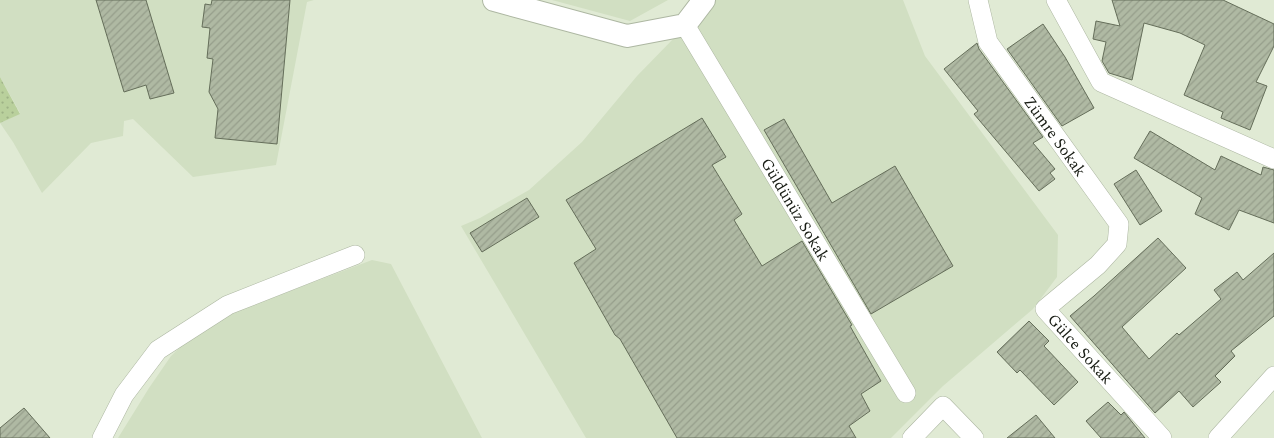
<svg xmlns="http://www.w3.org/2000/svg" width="1274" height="438" font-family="Spectral,serif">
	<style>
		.built { fill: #d1dfc2 }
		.grass { fill: url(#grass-dots) }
		.building { fill: url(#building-hatch); stroke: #656e5a }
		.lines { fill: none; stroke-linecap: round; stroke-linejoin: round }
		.minor-casing { stroke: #adb7a2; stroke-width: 20 }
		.tertiary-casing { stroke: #adb7a2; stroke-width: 24 }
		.minor { stroke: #fff; stroke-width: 19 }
		.tertiary { stroke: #fff; stroke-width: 22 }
		.labels { text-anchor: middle; stroke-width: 4.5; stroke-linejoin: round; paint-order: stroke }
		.street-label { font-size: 16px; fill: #171b13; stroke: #fff }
	</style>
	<defs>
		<pattern id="grass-dots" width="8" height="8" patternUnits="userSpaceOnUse" patternTransform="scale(1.25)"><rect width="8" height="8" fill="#b9d09c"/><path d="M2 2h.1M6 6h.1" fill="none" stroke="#9eb286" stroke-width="1.8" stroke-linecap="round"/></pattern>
		<pattern id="building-hatch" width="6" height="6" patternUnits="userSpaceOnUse" patternTransform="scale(1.25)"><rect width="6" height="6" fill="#afb9a3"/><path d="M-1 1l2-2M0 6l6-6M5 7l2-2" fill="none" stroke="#969e8b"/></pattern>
	</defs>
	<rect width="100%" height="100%" fill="#e0ead4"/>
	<path class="built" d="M0 0H314L307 2 276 165 193 177 133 119 124 121 123 136 91 143 42 193 13 142 0 123 20 113 0 77Z
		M552 0H668L630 21Z
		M711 0H903L925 56 1058 235 1057 277 1033 309 943 386 891 438H586L461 226 480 218 529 190 582 142 637 76Z
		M372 260 391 264 482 438H118L149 388 171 356 195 333 240 310Z"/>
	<path class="grass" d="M0 77 20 114 0 123Z"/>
	<path class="building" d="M96 0H146L174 93 150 99 146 85 124 92Z
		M212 0H290L277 144 215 138 218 109 209 92 213 59 207 58 210 28 202 27 205 4 211 5Z
		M1112 0H1223L1274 24V46L1256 82 1267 86 1250 130 1221 118 1223 112 1184 95 1205 45 1180 33 1144 23 1132 80 1109 73 1102 61 1106 42 1093 39 1096 21 1120 26Z
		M1043 24 1065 57 1094 108 1062 126 1007 49Z
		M977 43 979 49 1043 137 1033 143 1055 169 1050 173 1055 179 1039 191 974 114 978 111 944 69Z
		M702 118 726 157 712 165 742 214 734 220 762 266 802 241 852 325 850 326 881 381 861 394 870 411 849 426 856 438H677L620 339 615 335 574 263 596 249 566 200Z
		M784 119 832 203 895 166 953 266 871 314 764 130Z
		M1150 131 1215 170 1221 156 1261 175 1263 167 1274 170V223L1239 210 1229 230 1195 214 1202 198 1134 158Z
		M1136 170 1162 211 1140 225 1114 184Z
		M527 198 539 217 482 252 470 233Z
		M1158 238 1186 268 1122 327 1149 359 1177 333 1179 335 1221 299 1214 290 1237 272 1243 280 1274 253V316L1231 351 1235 356 1215 376 1221 382 1193 407 1179 391 1155 413 1070 316 1094 296Z
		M1029 321 1049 341 1044 346 1078 382 1054 405 1020 370 1017 373 997 352Z
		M1108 402 1121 415 1124 412 1145 438H1101L1086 421Z
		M24 408 50 438H0V428Z
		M1036 415 1055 438H1007Z"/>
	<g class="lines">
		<defs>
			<g id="minor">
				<path id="s1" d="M978 0 988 42 1119 224 1117 244 1098 265 1045 309 1162 438"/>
				<path d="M1056 0 1101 82 1274 159"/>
				<path id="s2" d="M685 25 906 393"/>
				<path d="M102 438 124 395 158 350 228 305 355 255"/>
				<path d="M912 438 943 406 974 438"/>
				<path d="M1218 438 1274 376"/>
			</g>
			<path id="tertiary" d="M494 0 627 36 685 25 704 0"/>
		</defs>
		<use href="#minor" class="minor-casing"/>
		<use href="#tertiary" class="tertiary-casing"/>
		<use href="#minor" class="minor"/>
		<use href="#tertiary" class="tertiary"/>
	</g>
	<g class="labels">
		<g class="street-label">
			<text dy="6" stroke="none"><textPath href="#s1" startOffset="159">Zümre Sokak</textPath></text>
			<text dy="6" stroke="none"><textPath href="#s2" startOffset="215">Güldünüz Sokak</textPath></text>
			<text dy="6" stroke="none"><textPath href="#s1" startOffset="438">Gülce Sokak</textPath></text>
		</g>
	</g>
</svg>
